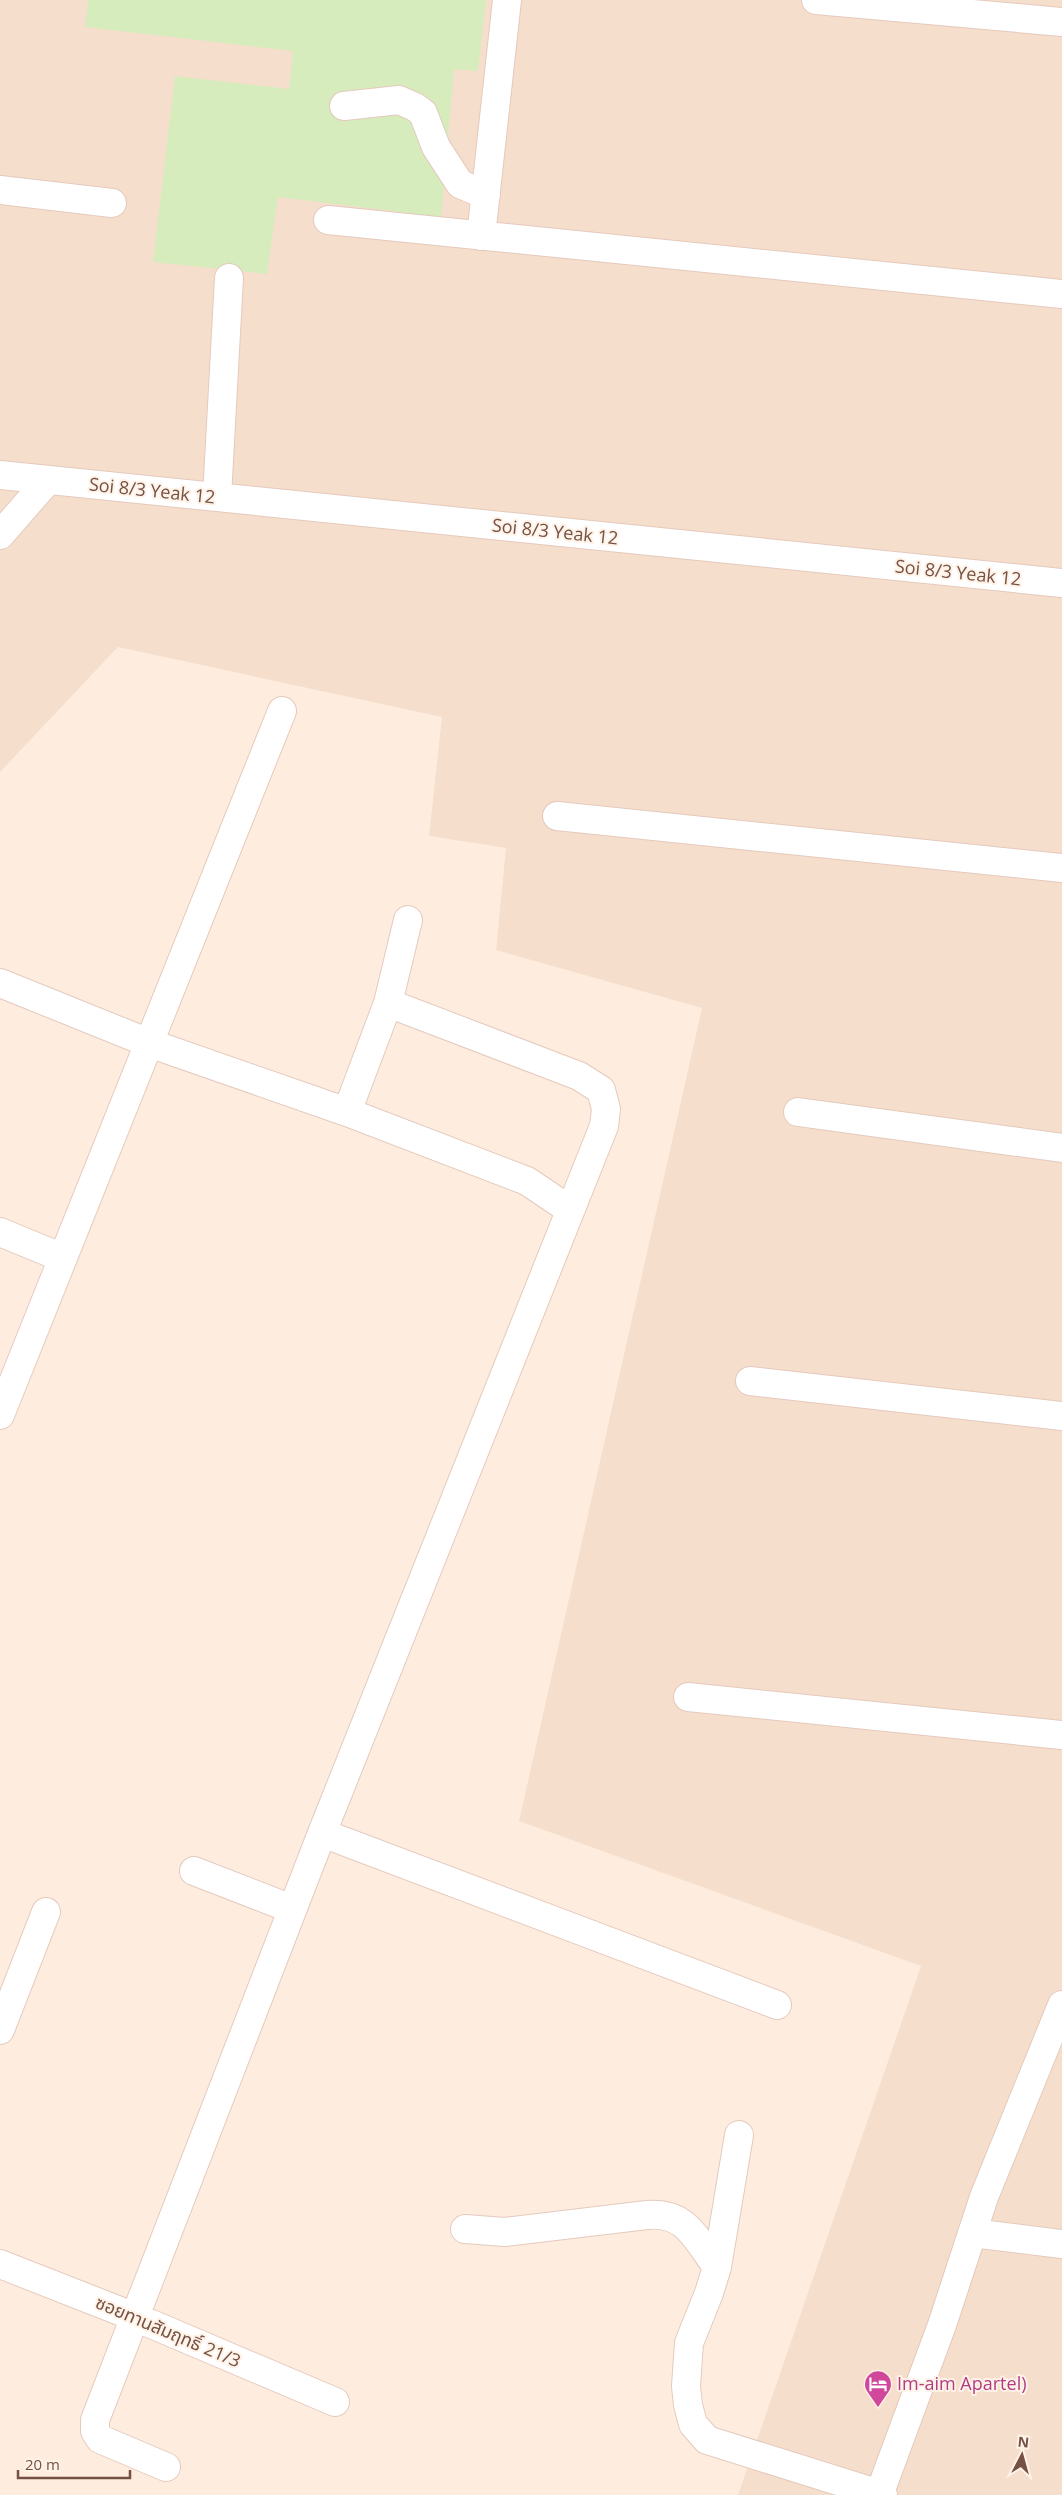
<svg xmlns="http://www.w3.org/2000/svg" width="1062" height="2495" font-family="'Open Sans','Noto Sans Thai',sans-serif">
	<rect width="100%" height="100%" fill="#feedde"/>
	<path fill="#f6decc" d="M0 0H1062V2495H738L921 1966 519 1821 702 1008 496 950 506 848 429 836 442 717 118 647 0 772Z"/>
	<path fill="#d6ecbd" d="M88 0H486L478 71 454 69 441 217 278 197 267 274 153 262 175 76 289 89 293 51 85 27Z"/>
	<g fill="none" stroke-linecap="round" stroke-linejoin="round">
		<g stroke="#e4cabd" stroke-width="30">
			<path id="minor" d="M816 0 1062 22
				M344 106 399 100 415 107 423 113 436 147 460 184 486 195
				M0 190 112 203
				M328 220 1062 294
				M481 236 507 0
				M0 475 1062 583
				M217 497 229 278
				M0 535 48 480
				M557 816 1062 868
				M0 983 149 1043 347 1112 527 1181 570 1210
				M347 1112 388 1003 408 920
				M798 1112 1062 1148
				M0 1232 63 1258
				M750 1381 1062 1416
				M0 1415 282 711
				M688 1697 1062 1735
				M322 1833 777 2005
				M194 1871 292 1909
				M0 2030 46 1912
				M739 2135 717 2267 709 2293 689 2343 686 2386 688 2405 693 2424 707 2440 883 2495
				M465 2229 505 2232 647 2215C686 2211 696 2239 717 2267
				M972 2233 1062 2244
				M0 2264 135 2317 335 2402
				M166 2467 100 2439 95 2431V2420L322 1833 604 1126 606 1109 601 1090 579 1076 388 1003
				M879 2495 942 2325 984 2197 1062 2005"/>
		</g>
		<use href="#minor" stroke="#fff" stroke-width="28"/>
	</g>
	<defs>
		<g id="hotel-pin" transform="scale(1.4375)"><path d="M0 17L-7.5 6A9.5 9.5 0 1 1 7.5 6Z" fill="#d1479c" stroke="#fff2e6"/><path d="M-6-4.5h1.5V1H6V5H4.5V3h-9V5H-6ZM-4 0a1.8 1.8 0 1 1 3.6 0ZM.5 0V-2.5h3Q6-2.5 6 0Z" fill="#fff"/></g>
	</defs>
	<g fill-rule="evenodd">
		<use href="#hotel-pin" x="878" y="2384"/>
	</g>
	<g text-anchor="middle" stroke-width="4" stroke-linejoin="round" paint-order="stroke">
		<g font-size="18" fill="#755045" stroke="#fff2e6">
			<text transform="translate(152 491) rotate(6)" y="6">Soi 8/3 Yeak 12</text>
			<text transform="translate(555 532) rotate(6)" y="6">Soi 8/3 Yeak 12</text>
			<text transform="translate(958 573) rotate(6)" y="6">Soi 8/3 Yeak 12</text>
			<text transform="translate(168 2332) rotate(23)" y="6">ซอยทานสัมฤทธิ์ 21/3</text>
		</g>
		<g font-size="18" fill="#b23c85" stroke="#fff2e6" text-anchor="start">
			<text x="897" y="2390">Im-aim Apartel)</text>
		</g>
	</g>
	<g transform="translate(1022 2455) rotate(6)" stroke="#fff2e6" stroke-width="4" paint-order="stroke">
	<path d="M0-4L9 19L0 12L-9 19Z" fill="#755045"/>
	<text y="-8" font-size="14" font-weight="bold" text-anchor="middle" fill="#755045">N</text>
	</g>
	<path d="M18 2470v8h112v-8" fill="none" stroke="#755045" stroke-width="2.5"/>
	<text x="25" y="2470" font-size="15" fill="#755045" stroke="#fff2e6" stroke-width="4" paint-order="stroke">20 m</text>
</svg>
